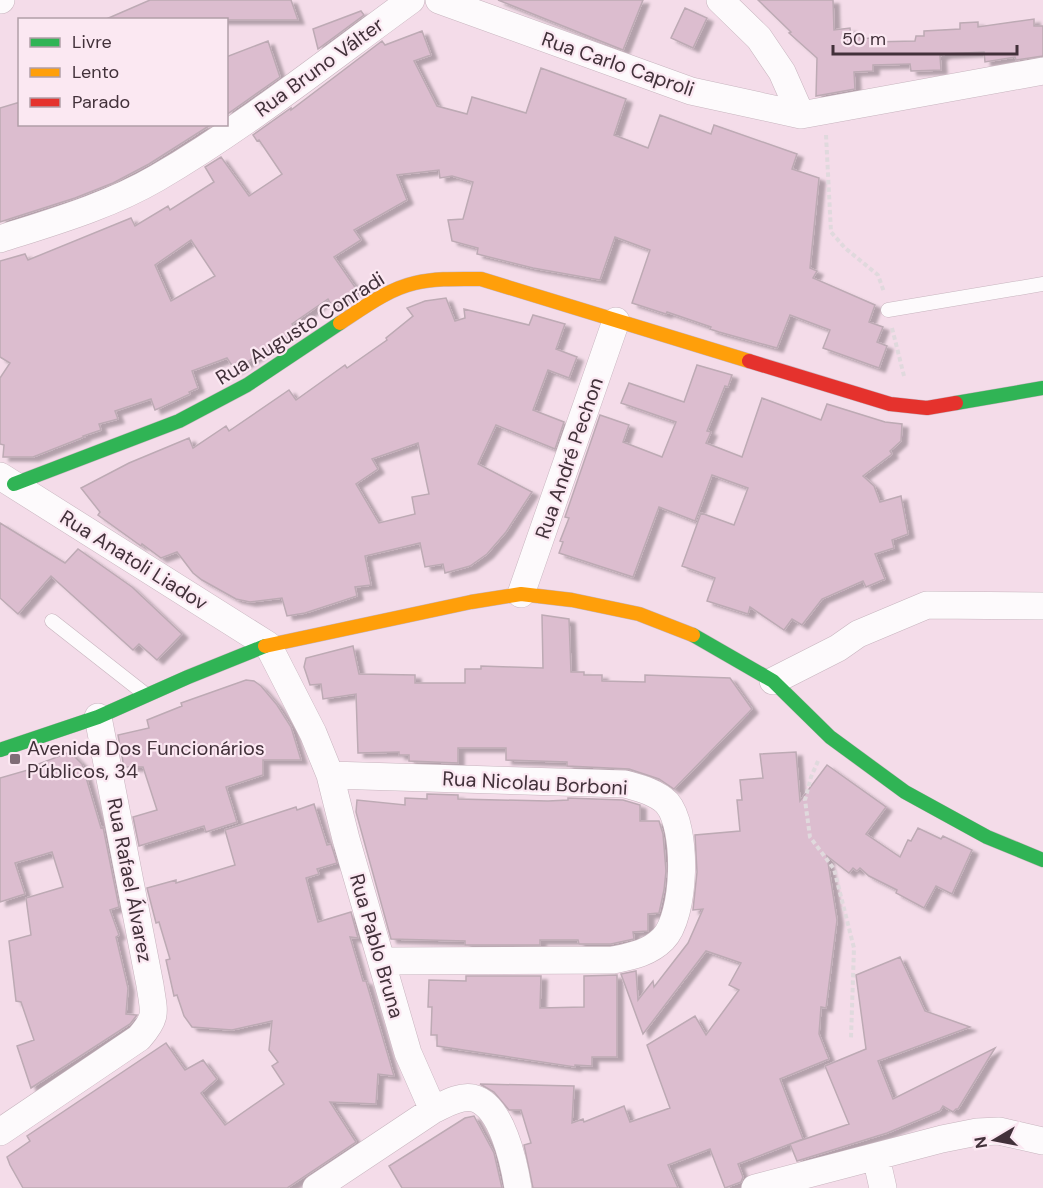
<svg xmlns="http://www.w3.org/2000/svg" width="1043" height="1188" font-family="'DM Sans',sans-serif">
	<defs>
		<filter id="shadow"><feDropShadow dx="6" dy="4" stdDeviation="1.5" flood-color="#0004"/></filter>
	</defs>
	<rect width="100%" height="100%" fill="#f4dce9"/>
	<path fill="#dcbdcf" stroke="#bdaab4" stroke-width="1.5" fill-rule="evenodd" filter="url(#shadow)" d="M150 0H291L298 20H104Z
		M498 0H643L623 50Z
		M758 0H833L834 30 850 28 851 36H860V39L871 38V42L915 41 916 36H924V31L960 29V23L978 22V27L1034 19V26H1043V56L1016 60 1015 57 985 62 984 52 945 54 940 56 941 70 911 71 910 64 873 65V71L854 72 855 89 816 96 817 58 789 33 791 32Z
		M685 8 707 18 693 48 671 38Z
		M361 11 364 15 318 49 313 29Z
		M422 31 431 55 414 61 437 106 467 114 472 97 526 113 541 68 626 99 614 135 648 148 660 115 711 134 714 125 797 154 792 169 819 178 810 268 817 271 813 278 875 305 869 322 883 327 877 342 887 346 879 368 823 348 830 330 790 315 777 348 719 332 710 329 711 327 667 312 666 314 632 303 650 250 615 237 600 280 533 268 477 254 478 248 452 241 448 220 463 219 473 182 452 176 440 178 439 170 397 175 407 200 354 230 361 240 334 257 357 290 332 306 328 299 292 324 296 330 252 359 235 370 227 358 192 371 198 388 189 392 190 394 162 407 155 410 151 399 115 411 118 419 99 424 101 430 83 436 84 437 33 457H3L4 445 0 444V378L10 363 0 357V261L25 254 28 260 131 218 135 226 168 206 170 210 214 182 205 167 221 157 249 196 282 174 259 140 257 141 253 135 291 108V110L382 41 385 45ZM191 240 215 276 171 301 155 265Z
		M268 41 280 77 226 115V57Z
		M20 102V124H212L149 164 113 183 75 198 0 222V108Z
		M446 298 455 321 465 318 464 309 529 325 533 315 565 324 556 349 577 357 569 378 548 370 533 410 564 422 555 449 496 425 478 464 532 492 506 532 487 554 470 566 445 573 443 564 425 567 420 543 365 556 371 585 355 587 357 596 305 613 287 616 282 598 250 602 236 599 202 580 193 573 177 552 161 558 142 544 141 546 98 515 100 512 81 488 129 463 189 438 193 448 226 426 229 431 289 390 296 400 345 365 347 368 387 340 386 338 413 316 407 308 425 301ZM418 443 429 494 412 497 415 514 379 523 356 484 378 469 372 459Z
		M697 365 732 375 728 387 725 386 707 431 711 432 706 443 742 457 762 398 821 420 827 404 885 422 902 424 901 441 890 451 892 454 863 476 874 486 880 502 901 496 908 534 892 540 894 548 875 554 885 579 866 587 863 581 822 599 802 625 792 619 784 630 750 607 748 614 707 601 715 578 682 566 701 513 734 525 748 488 712 475 695 521 659 507 633 577 559 553 563 542 560 541 569 518 565 517 600 415 629 425 623 442 662 457 676 422 621 403 629 383 684 402Z
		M0 523 65 563 78 549 132 587 182 634 157 660 139 644 133 650 51 576 18 614 0 598Z
		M542 615 569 619 571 672H584V675H602V681L645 682V675L730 678 752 709 674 789 659 779 629 769 567 766V762L506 760V748H458V763L409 761V755H399V752L358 753 356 694 323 699 321 684 310 685 304 667 306 658 353 646 359 674 415 675V683H465V669H481V666L543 668Z
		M246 680 254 681 261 686 277 705 291 727 301 760H263V775L226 787 237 822 206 832 204 826 139 846 133 817 157 810 143 767H124L118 735 149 728 147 720 182 706 181 703Z
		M70 752 82 764 101 828 103 827 119 907 110 910 119 935 116 937 128 988 126 1014 137 1015 130 1024 31 1088 17 1046 34 1040 21 1002 16 1001 9 941 31 935 26 898 63 887 52 852 15 863 25 894 0 902V778L28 770V768Z
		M796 752 800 801 827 765 886 807 866 834 900 857 908 840 911 841 918 828 941 839 943 836 972 850 952 894 936 886 924 908 896 893 897 890 869 876 860 868 857 871 853 868 849 873 827 856 837 920 826 1008 821 1007 819 1034 829 1059 780 1079 803 1139 738 1164 743 1177 741 1182 725 1188 710 1149 668 1165 678 1188H533L524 1145 531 1143 521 1110H509L494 1092 480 1084 574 1086 572 1123 583 1119 584 1122 624 1106 630 1122 670 1108 647 1045 695 1016 706 1035 739 990 729 985 741 963 706 951 643 1034 621 974 636 971 638 1000 653 981 654 987 688 943 703 909 693 910 697 872 695 835 740 831 737 800H742L740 780 763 778 760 754Z
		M427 794 458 795V799L548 801 568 800V798L623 800 640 805V821H659L663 834 666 871 664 890 659 913 648 914V931L633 932 634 939 611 944H579L578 940H540V945H465V941L391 939 356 812 357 800 405 805V798L427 799Z
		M314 804 327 845 331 844 337 863 317 869 319 874 306 878 318 922 351 912 358 938 350 937 363 981H366L394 1076 378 1074 376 1104 330 1102 356 1142 287 1188H23L10 1165 7 1157 30 1141 27 1136 166 1043 185 1070 203 1060 217 1079 201 1093 225 1125 284 1084 272 1066 278 1062 269 1050 272 1021 232 1030 192 1027 184 1016 177 995 174 996 166 960 170 959 159 922 156 923 147 888 176 880V883L235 865 225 830 296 807 297 810Z
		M900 957 925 1011 970 1027 878 1061 893 1099 995 1048 958 1109H956L953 1112 943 1106 940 1111 887 1133 797 1161 790 1144 849 1124 825 1066 866 1049 856 975Z
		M617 975V1057H592V1066L575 1065V1067L437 1046V1035H431L432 1007H428L429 980 466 981V976H541L540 1008 584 1007V976Z
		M474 1116 494 1153 502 1188H402L389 1166 465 1118Z"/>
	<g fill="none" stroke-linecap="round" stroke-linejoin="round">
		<g stroke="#c7b4be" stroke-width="15">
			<path id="lane" d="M888 310 1043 284
				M52 621 145 694"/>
		</g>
		<g stroke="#c7b4be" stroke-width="28">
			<path id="street" d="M0 0H1
				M439 0 691 91 801 115 1043 71
				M720 0 759 38 782 72 801 115
				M0 239C53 222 109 206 157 178 246 126 327 61 411 0
				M0 476 268 645 313 733 330 775 346 839 408 1053 433 1110
				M521 594 616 321
				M773 681 838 648 858 634 927 605 1043 606
				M330 775 625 784C639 788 656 792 667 803 688 827 686 916 663 939 649 953 632 956 613 960L382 961
				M0 1132 139 1038C158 1016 154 1013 150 985L98 717
				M876 1157 883 1188
				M316 1188 433 1110C444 1105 459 1095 473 1098 502 1105 514 1163 518 1188
				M755 1188 942 1139 977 1132 999 1131 1043 1141"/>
		</g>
		<g stroke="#c7b4be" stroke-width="15">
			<path id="fast" d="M956 403 1043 388
				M14 484 179 421 247 385 340 323
				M693 635 773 681 830 737 905 792 987 837 1043 860
				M0 750 98 717 188 677 265 646"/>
		</g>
		<g stroke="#c7b4be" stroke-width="15">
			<path id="slow" d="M340 323C363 308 388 289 415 283 437 278 459 279 481 279L749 361
				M265 646 471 602 521 594 572 600 639 614 693 635"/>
		</g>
		<g stroke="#c7b4be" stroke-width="15">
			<path id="jam" d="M749 361 890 404 927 408 956 403"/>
		</g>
		<path stroke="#e0d9dd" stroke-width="4" stroke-dasharray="4.5 3" stroke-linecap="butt" d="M826 135 831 232 845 248 878 275 884 292
			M892 328 904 376
			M818 761 811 777 805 800 810 837 834 869 854 948 851 1038"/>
		<use href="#lane" stroke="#fdfafc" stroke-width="14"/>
		<use href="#street" stroke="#fdfafc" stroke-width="27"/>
		<use href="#fast" stroke="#30b455" stroke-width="14"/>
		<use href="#slow" stroke="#ff9f0a" stroke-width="14"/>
		<use href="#jam" stroke="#e5322d" stroke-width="14"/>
	</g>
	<rect fill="#806d77" stroke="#fbe8f2" stroke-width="2" x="9" y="753" width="12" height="12" rx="3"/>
	<g text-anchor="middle" stroke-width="4.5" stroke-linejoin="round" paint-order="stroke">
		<g font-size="20" fill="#42313a" stroke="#fbe8f2">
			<text transform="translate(618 64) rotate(19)" y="7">Rua Carlo Caproli</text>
			<text transform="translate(319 67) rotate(-36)" y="7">Rua Bruno Válter</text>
			<text transform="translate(300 328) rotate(-32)" y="7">Rua Augusto Conradi</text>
			<text transform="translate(569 458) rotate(-71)" y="7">Rua André Pechon</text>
			<text transform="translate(134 560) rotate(32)" y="7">Rua Anatoli Liadov</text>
			<text transform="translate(535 783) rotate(3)" y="7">Rua Nicolau Borboni</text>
			<text transform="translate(130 880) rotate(79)" y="7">Rua Rafael Álvarez</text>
			<text transform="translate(377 946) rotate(74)" y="7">Rua Pablo Bruna</text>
		</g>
		<g font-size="20" fill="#42313a" stroke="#fbe8f2" text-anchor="start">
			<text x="27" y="755">Avenida Dos Funcionários<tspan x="27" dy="23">Públicos, 34</tspan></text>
		</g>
	</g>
	<rect x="18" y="18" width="210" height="108" fill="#fbe8f2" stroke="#b19fa8" stroke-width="1.5"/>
	<rect x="30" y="38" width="30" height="9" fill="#30b455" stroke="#b19fa8" stroke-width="1.5"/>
	<text x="72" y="48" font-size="18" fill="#42313a">Livre</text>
	<rect x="30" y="68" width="30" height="9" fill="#ff9f0a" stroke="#b19fa8" stroke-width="1.5"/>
	<text x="72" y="78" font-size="18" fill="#42313a">Lento</text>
	<rect x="30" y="98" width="30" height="9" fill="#e5322d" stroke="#b19fa8" stroke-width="1.5"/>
	<text x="72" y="108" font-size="18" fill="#42313a">Parado</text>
	<g transform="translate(995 1140) rotate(260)" stroke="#fbe8f2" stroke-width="4.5" paint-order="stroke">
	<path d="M0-4.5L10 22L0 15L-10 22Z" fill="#42313a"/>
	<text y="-9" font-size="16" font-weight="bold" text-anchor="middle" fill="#42313a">N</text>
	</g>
	<path d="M833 45v9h184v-9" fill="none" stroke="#42313a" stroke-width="3"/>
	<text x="842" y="45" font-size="18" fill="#42313a" stroke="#fbe8f2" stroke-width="4.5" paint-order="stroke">50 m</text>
</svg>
